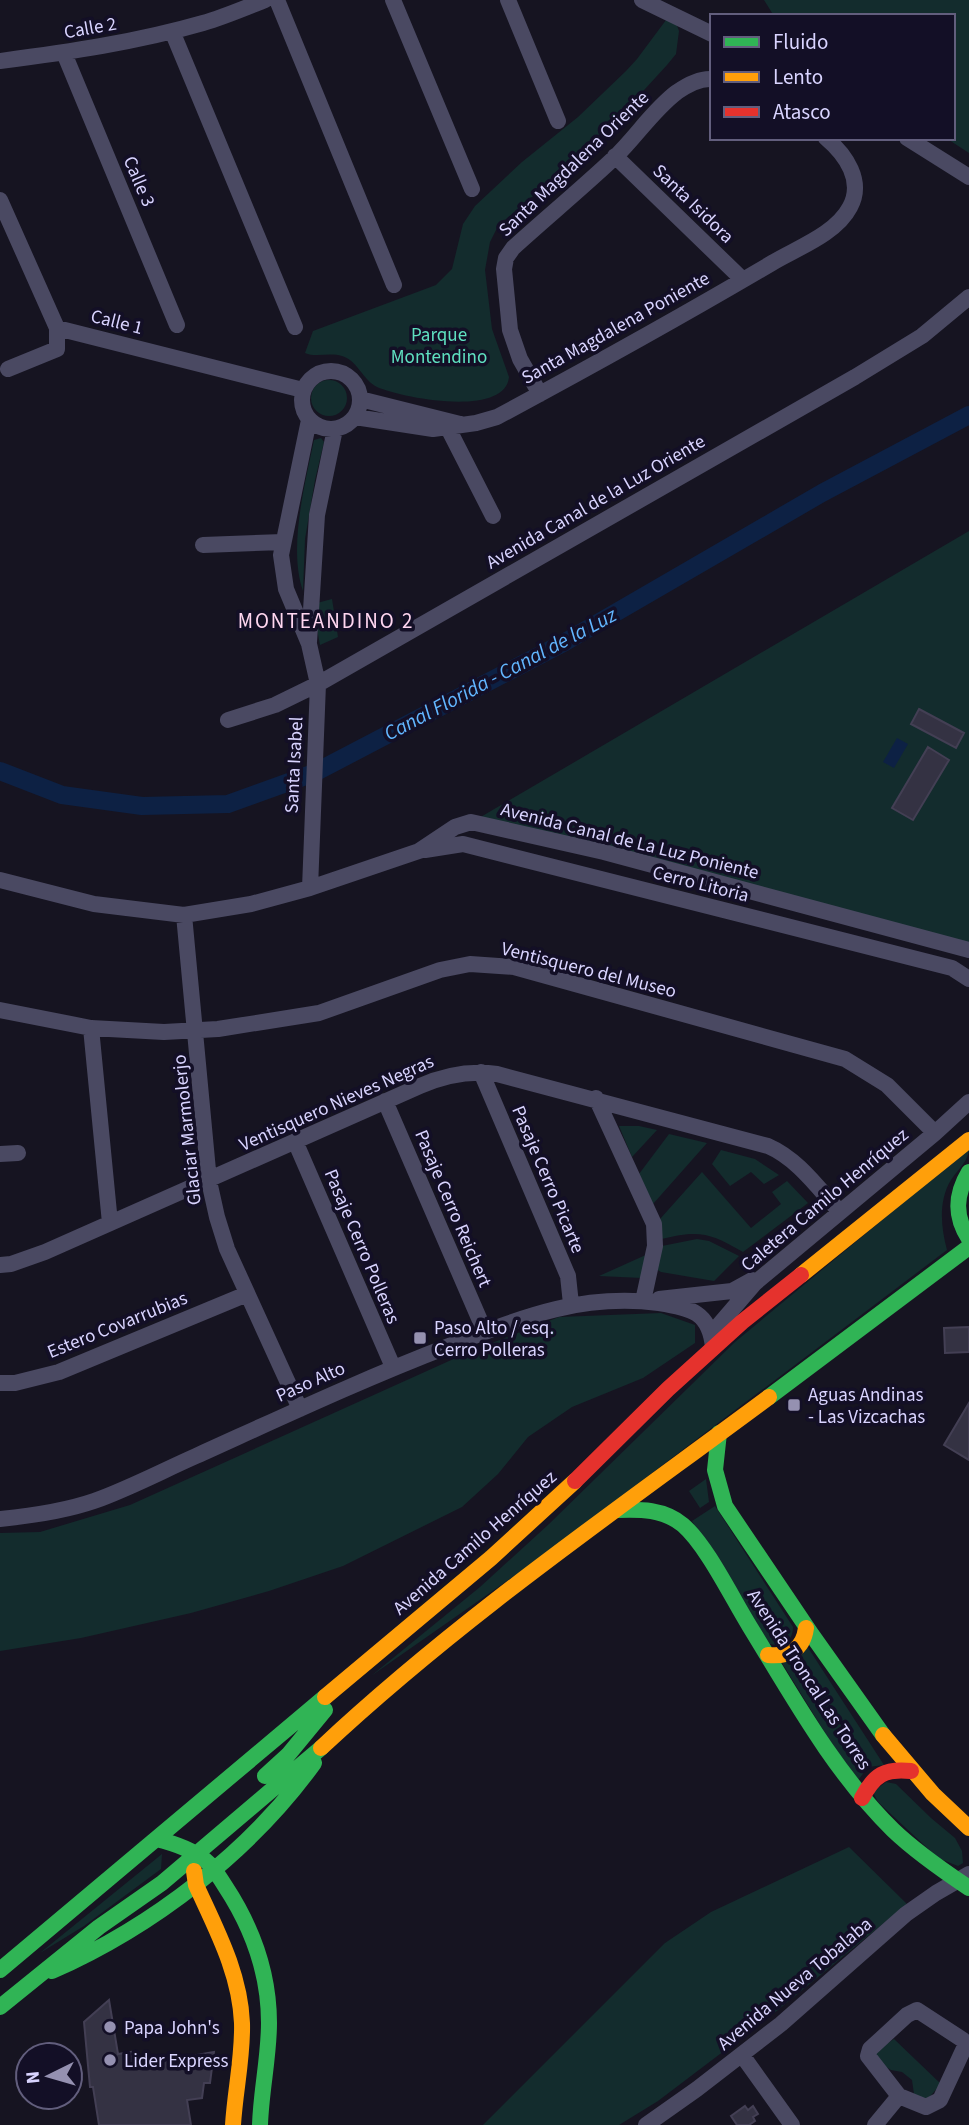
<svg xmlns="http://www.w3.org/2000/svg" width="969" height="2125" font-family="'Source Sans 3',sans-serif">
	<rect width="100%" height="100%" fill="#161421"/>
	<path fill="#132c2d" d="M764 0H969V153L946 138H953V16H774Z
		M672 12 679 31 676 54 667 65 612 125 580 156 505 220 496 230 490 242 485 270 492 329 509 377C505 418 402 398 377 387 363 380 357 360 342 356 329 352 316 358 305 353L313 331 436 285 452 269 463 224 475 206 522 162 578 117 626 71 637 59Z
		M311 398a18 18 0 1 1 36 0a18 18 0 1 1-36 0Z
		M321 438 324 442 315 480 305 539 303 591C288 548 305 484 314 440Z
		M969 531V946L479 818Z
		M332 599 338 637 320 645 316 624 317 603Z
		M619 1126H639L657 1130 632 1157Z
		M669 1134 707 1143 653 1204 639 1174Z
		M969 1148C969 1161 958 1169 951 1180 938 1201 941 1228 947 1250L537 1560 371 1676 480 1587 549 1524 735 1342Z
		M721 1150 755 1159 779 1175 764 1184 751 1172 730 1186 712 1164Z
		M702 1172 751 1228 781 1204 772 1192 787 1181 808 1203 743 1252C709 1232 699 1230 661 1239L660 1219Z
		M697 1239 709 1241 739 1256 714 1281 661 1272 656 1269 662 1246Z
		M648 1254 642 1278 599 1276Z
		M661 1313 695 1325V1343L643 1378 572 1407 528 1437 498 1474 462 1507 343 1566 269 1591 191 1613 81 1638 0 1651V1533L40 1532 130 1505 469 1352 559 1317Z
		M706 1479 709 1502 700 1508 689 1491Z
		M715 1506 793 1627C793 1643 781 1648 767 1643L692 1521Z
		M807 1646 884 1765 868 1767 856 1783 782 1663Z
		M886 1782 896 1784 931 1818 955 1838 962 1851 963 1863 958 1866 938 1858 878 1802 873 1792Z
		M849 1847 907 1904 778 2010 658 2101 619 2125H483L665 1943 711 1912Z
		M162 1854 161 1869 84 1926 40 1953Z
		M894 2039 941 2084 925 2102 914 2094 912 2080 902 2072 891 2070 868 2056Z"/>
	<path fill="#0d2144" d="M897 738 908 744 894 768 883 762Z"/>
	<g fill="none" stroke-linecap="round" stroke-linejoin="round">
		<path stroke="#0d2144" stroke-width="18" d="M0 771 62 795 142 806 228 804 314 773 565 642 822 493 969 415"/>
	</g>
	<path fill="#343243" stroke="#433f54" stroke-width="2" d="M919 709 964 733 956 748 911 724Z
		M928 747 949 760 913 820 892 808Z
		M969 1327V1352L945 1353 944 1328Z
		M969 1403V1460L944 1445Z
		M109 2000 118 2054 131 2052 133 2066 214 2052 210 2083H204L202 2098 187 2100 191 2125H99L93 2087H90L84 2022Z
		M745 2106 748 2110 753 2106 758 2114 753 2117 755 2121 749 2125H737L731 2116Z"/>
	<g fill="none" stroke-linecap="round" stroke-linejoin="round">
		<path stroke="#4a4962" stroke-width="16" d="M277 0 394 285
			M393 0 472 189
			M508 0 558 121
			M642 0 712 34
			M172 31 295 327
			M64 53 177 325
			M0 61C69 52 137 42 203 23 224 17 245 8 265 0
			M907 138 969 177
			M615 156 743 280
			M0 200 57 328 303 390
			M8 369 57 349V328
			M302 400a29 29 0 1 1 58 0a29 29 0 1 1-58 0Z
			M540 394 520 359 510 330 504 269 506 258 513 248C546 218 581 189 614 158 636 137 653 110 677 92 687 85 700 78 712 79
			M360 399 460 424
			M355 417 433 429 476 423 497 417C590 367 682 316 772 263 797 248 836 234 850 207 864 181 846 155 826 138
			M309 420 281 555 286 589 309 644 318 684 310 888
			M448 428 493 516
			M203 545 283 542
			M309 642 317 515 335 429
			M228 720 275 705 318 684 855 377 922 336 969 297
			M425 850 463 844 952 968 969 979
			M0 880 94 904 184 915 251 904 310 888 419 851 455 827 471 822 604 852 969 950
			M184 915 209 1181 217 1217 227 1249 300 1409
			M0 1010 91 1028 164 1032 218 1029 319 1013 440 970 470 964 514 967 845 1059 887 1085 935 1133
			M91 1028 110 1223
			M481 1072 568 1276 571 1304
			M596 1098 654 1224 655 1246 643 1301
			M385 1101 485 1332
			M295 1141 393 1367
			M0 1154 18 1153
			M0 1265 11 1264 45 1252 420 1086C445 1075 469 1070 497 1074L768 1146C798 1159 818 1188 840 1212
			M659 1299 732 1291 752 1280
			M712 1333 755 1283 935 1133 969 1102
			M0 1383H15L59 1372 247 1294
			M0 1519C30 1516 65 1511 94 1501 128 1489 162 1471 196 1456 280 1418 363 1379 449 1346 521 1318 580 1293 659 1303 691 1308 710 1312 713 1348
			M917 2010 963 2040 965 2046 940 2100 926 2107 899 2096 868 2056 870 2049 907 2015Z
			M742 2055 792 2125
			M646 2125 697 2089 781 2024 906 1914 936 1893 969 1874
			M875 2125 899 2096"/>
		<path stroke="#30b455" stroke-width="16" d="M969 1172C955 1195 954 1216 969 1239
			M769 1397 969 1247
			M719 1433 715 1470 725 1506 812 1635 883 1735
			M617 1510C640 1509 664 1509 683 1525 707 1546 732 1598 750 1627 793 1697 834 1772 893 1830 916 1852 942 1870 969 1888
			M265 1776 288 1755 325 1710
			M156 1839C173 1843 191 1849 205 1860 214 1867 219 1877 225 1886 252 1927 269 1973 269 2023 269 2057 261 2091 260 2125
			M0 1970 325 1697
			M52 1971C152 1927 250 1852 314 1763
			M0 2007 99 1927 162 1883 321 1748"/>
		<path stroke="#ff9f0a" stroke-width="16" d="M801 1275 969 1140
			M768 1655C789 1657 803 1650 806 1628
			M325 1697 491 1558 575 1481
			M883 1735 933 1794 969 1828
			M321 1748C460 1618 617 1510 769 1397
			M194 1871 196 1885C216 1929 240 1973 242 2023 243 2057 235 2091 233 2125"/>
		<path stroke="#e5322d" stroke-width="16" d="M575 1481 668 1389 742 1322 801 1275
			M862 1798C874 1775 885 1768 911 1771"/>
	</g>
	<g fill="#9591b1" stroke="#130f26" stroke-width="2.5">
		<rect x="413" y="1331" width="14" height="14" rx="3.5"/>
		<rect x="787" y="1398" width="14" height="14" rx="3.5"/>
		<circle cx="110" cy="2027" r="7"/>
		<circle cx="110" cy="2060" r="7"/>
	</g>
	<g text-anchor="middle" stroke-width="7" stroke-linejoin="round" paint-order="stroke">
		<g font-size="19" fill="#d9d4ff" stroke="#130f26">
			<text transform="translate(90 27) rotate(-10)" y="7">Calle 2</text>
			<text transform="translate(573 163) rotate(-44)" y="7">Santa Magdalena Oriente</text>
			<text transform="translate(140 181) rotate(67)" y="7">Calle 3</text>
			<text transform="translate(694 203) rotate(44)" y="7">Santa Isidora</text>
			<text transform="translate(117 321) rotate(14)" y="7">Calle 1</text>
			<text transform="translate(615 327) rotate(-29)" y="7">Santa Magdalena Poniente</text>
			<text transform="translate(595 501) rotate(-30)" y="7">Avenida Canal de la Luz Oriente</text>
			<text transform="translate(293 765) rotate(-87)" y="7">Santa Isabel</text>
			<text transform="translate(630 840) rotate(14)" y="7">Avenida Canal de La Luz Poniente</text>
			<text transform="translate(701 883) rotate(14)" y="7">Cerro Litoria</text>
			<text transform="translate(589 969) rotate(14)" y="7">Ventisquero del Museo</text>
			<text transform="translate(336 1102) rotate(-24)" y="7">Ventisquero Nieves Negras</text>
			<text transform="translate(186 1130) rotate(-96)" y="7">Glaciar Marmolerjo</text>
			<text transform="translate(549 1179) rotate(67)" y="7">Pasaje Cerro Picarte</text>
			<text transform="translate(824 1199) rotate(-40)" y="7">Caletera Camilo Henríquez</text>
			<text transform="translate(454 1208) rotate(67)" y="7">Pasaje Cerro Reichert</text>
			<text transform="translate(363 1246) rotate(67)" y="7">Pasaje Cerro Polleras</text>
			<text transform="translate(117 1324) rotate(-22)" y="7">Estero Covarrubias</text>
			<text transform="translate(310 1381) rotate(-24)" y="7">Paso Alto</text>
			<text transform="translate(474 1542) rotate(-41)" y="7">Avenida Camilo Henríquez</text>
			<text transform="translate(810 1679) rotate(57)" y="7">Avenida Troncal Las Torres</text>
			<text transform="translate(794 1983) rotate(-40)" y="7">Avenida Nueva Tobalaba</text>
		</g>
		<g font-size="19" fill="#5fe0c0" stroke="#130f26">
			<text x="439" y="341">Parque<tspan x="439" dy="22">Montendino</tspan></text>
		</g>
		<g font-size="19" fill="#d9d4ff" stroke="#130f26" text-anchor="start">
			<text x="434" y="1334">Paso Alto / esq.<tspan x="434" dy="22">Cerro Polleras</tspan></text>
			<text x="808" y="1401">Aguas Andinas<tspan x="808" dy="22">- Las Vizcachas</tspan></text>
			<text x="124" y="2034">Papa John's</text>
			<text x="124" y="2067">Lider Express</text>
		</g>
		<g font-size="21" letter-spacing="2" fill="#ffd6f0" stroke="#130f26">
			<text x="326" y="628">MONTEANDINO 2</text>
		</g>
		<g font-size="21" font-style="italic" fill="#62b6ff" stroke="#130f26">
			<text transform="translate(500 674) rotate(-28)" y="7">Canal Florida - Canal de la Luz</text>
		</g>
	</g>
	<rect x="710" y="14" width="245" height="126" fill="#130f26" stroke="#625e7d" stroke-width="2"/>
	<rect x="724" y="37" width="35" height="10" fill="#30b455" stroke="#625e7d" stroke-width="2"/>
	<text x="773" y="49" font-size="21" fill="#d9d4ff">Fluido</text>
	<rect x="724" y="72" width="35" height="10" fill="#ff9f0a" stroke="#625e7d" stroke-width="2"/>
	<text x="773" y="84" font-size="21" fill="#d9d4ff">Lento</text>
	<rect x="724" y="107" width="35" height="10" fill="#e5322d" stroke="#625e7d" stroke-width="2"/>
	<text x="773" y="119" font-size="21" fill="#d9d4ff">Atasco</text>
	<g transform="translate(49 2076) rotate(265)"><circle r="33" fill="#130f26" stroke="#625e7d" stroke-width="2"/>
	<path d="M0-5L12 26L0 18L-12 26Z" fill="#9591b1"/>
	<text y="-10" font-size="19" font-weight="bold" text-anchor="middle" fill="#d9d4ff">N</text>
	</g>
</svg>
